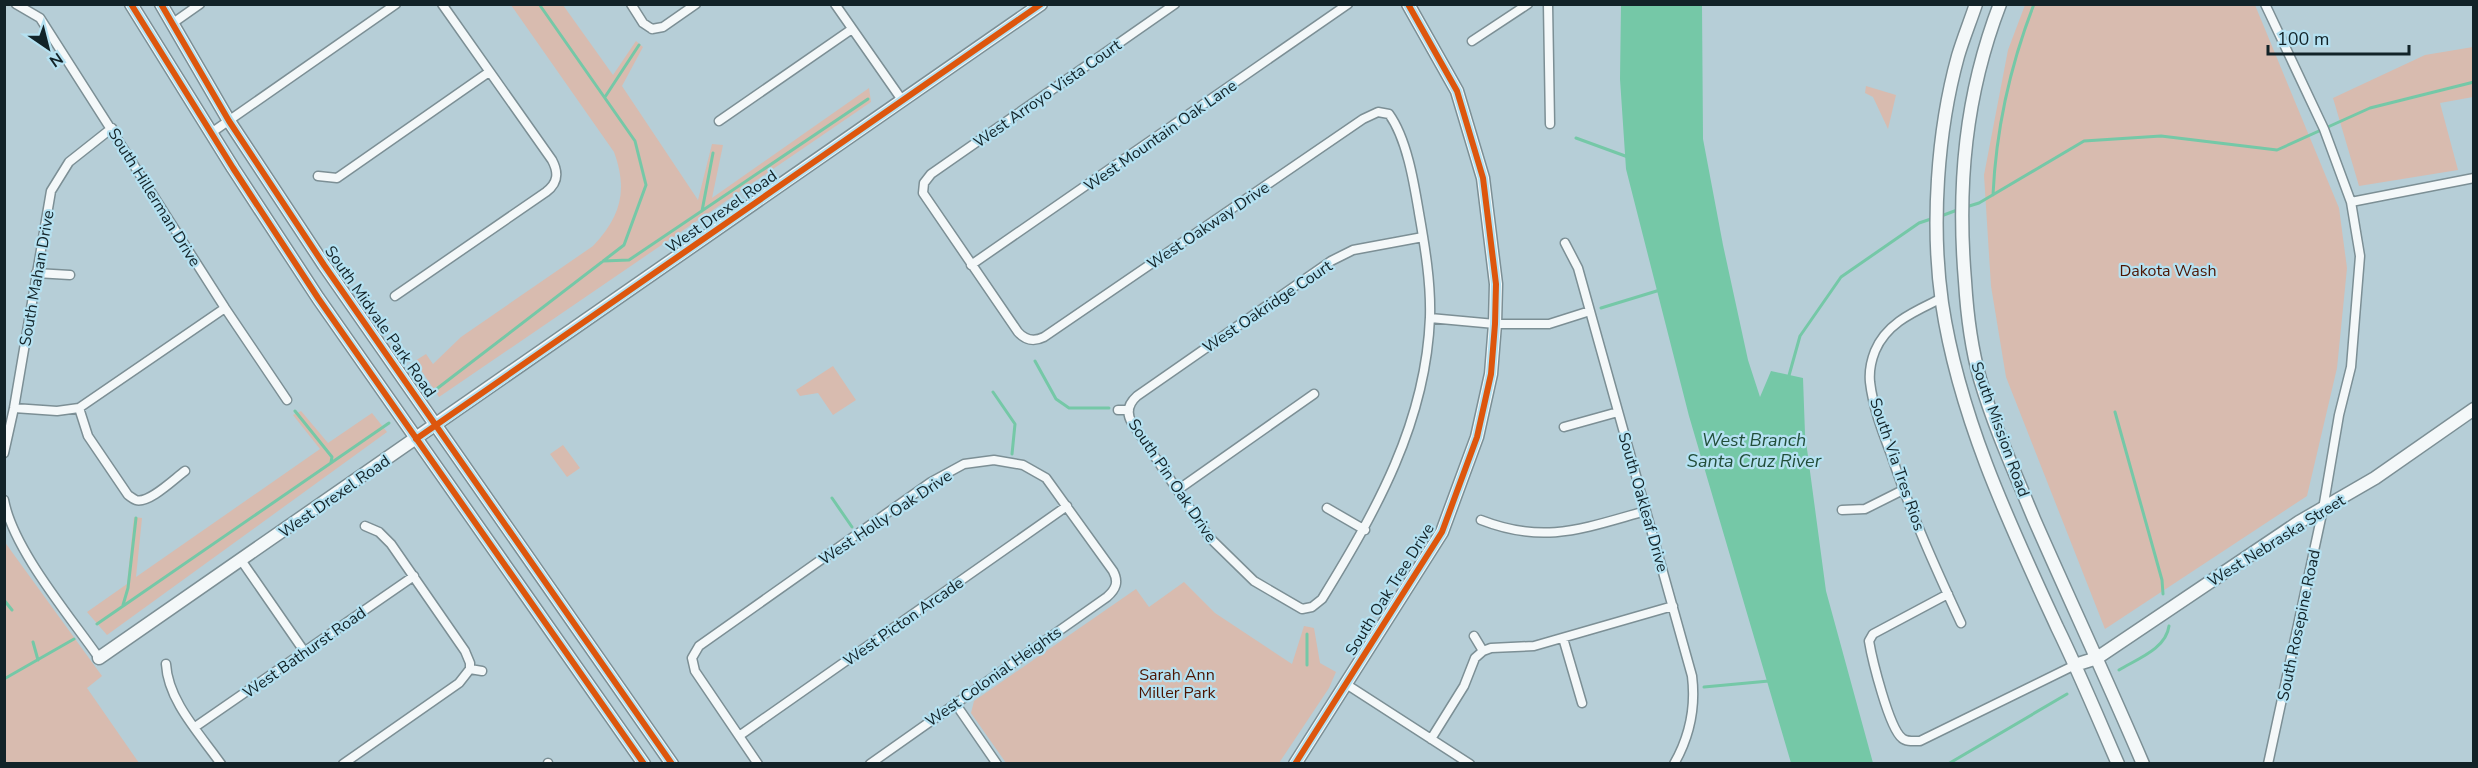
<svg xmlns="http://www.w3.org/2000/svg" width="2478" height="768" font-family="'Nunito Sans',sans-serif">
	<rect width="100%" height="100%" fill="#b6ced7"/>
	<path fill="#d8bbaf" d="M511 5H563L613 75 636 41 643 47 622 86 698 200 712 144 723 145 712 198 869 88 871 102 439 397 415 361 426 354 433 364 461 337 593 246C621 217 628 190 614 152Z
		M2025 5H2255L2339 208 2347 268 2337 368 2307 496 2105 629 2006 377 1991 286 1984 175 2008 50Z
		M2473 47V97L2440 103 2458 170 2359 186 2333 98 2425 55Z
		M1866 86 1896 95 1888 129 1873 97 1865 93Z
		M833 366 856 400 833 415 818 393 800 396 796 390Z
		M301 411 328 443 372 413 387 432 107 635 87 612 127 584 134 517 142 518 136 577 320 449 293 415Z
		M563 445 580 468 567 477 550 454Z
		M4 541 102 676 87 688 139 763H5Z
		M1184 582 1215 613 1292 664 1304 626 1314 628 1320 663 1336 672 1329 688 1279 763H1006L971 713 974 701 1136 589 1149 607Z"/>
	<path fill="#75c8a7" d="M1621 5H1702L1703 139 1723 245 1748 360 1760 397 1771 371 1803 378 1805 434 1826 591 1873 763H1791L1689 416 1626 169 1620 79Z"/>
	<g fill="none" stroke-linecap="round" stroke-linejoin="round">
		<path stroke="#75c8a7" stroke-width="3" d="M605 97 639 45
			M1576 138 1628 157
			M1993 195C1996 129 2010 66 2034 4
			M1966 207 1979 203 2084 141 2161 136 2277 150 2370 108 2474 82
			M702 211 713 153
			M1941 216 1960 209
			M603 261 629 260 868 99
			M1601 308 1660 290
			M1035 361 1056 399 1069 408H1109
			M1788 379 1800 336 1841 277 1919 223 1934 218
			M993 392 1015 424 1012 454
			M430 394 624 245 646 185 635 141 539 4
			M295 411 332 457 331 462
			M2115 412 2162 580 2163 594
			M832 498 852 527
			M4 600 12 610
			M123 605 128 588 136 518
			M97 624 389 423
			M1307 634V665
			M33 642 38 660
			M2119 670C2137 659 2166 649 2169 626
			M4 679 74 639
			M1704 687 1769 681
			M1948 764 2067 694"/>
		<g stroke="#7c8f95" stroke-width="11">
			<path id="street" d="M16 4 40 18 225 308 287 400
				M631 4 643 23 652 29
				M835 4 902 100
				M1175 4 931 174 924 183 923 193 1018 332C1025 340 1034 342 1044 337L1363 119 1378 112 1389 114C1407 139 1414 183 1419 213 1425 247 1431 283 1430 317 1426 423 1376 511 1322 599L1312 607 1302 609 1254 581 1210 538 1132 423C1126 413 1128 404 1137 396L1331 261 1353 250 1423 237
				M1548 4 1550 124
				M2265 4 2324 129 2351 202 2360 256 2351 367 2339 415 2323 509 2268 764
				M173 23 200 4
				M652 29 663 27 696 4
				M1472 41 1528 4
				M719 121 852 29
				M211 133 396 4
				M318 176 337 178 489 72
				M2351 202 2474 178
				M1565 243 1578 268 1692 676C1696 708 1690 736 1674 764
				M971 265 1348 4
				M36 273 70 275
				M395 296 546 192C558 183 559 173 552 160L442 4
				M1942 298C1916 311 1887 322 1875 351 1871 361 1869 371 1870 382 1873 408 1883 433 1892 457 1911 514 1936 569 1961 623
				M1430 318 1495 324H1549L1590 311
				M14 408 57 411 79 408 225 308
				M79 408 88 436 128 495C131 497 133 499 136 500 149 504 175 478 185 471
				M1118 410H1129
				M1564 427 1618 412
				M4 453 14 408 51 191 69 162 112 128
				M1179 489 1314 394
				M4 500C13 549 69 615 99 658
				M1327 508 1365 530
				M1842 510 1865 509 1903 490
				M1481 520C1545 545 1584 528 1646 511
				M365 526 379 532 391 544 465 651 470 663V669
				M241 560 304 651
				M1948 594 1873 634 1869 641C1872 659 1889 728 1902 738 1906 742 1914 741 1920 741L2075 665
				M1474 636 1483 651
				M1563 638 1582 703
				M166 664C168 701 200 734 221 764
				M470 669 482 671
				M1346 684 1470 764
				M955 703 997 764
				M195 727 414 576
				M739 736 1067 506
				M1431 739 1464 686 1475 658 1483 651 1491 648 1534 646 1673 606
				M343 764 459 683 470 669
				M548 764V763
				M758 764 695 671 692 658 699 646 931 482 964 464 994 460 1023 465 1046 478 1113 571C1119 582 1116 589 1107 597L870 764"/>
		</g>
		<g stroke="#7c8f95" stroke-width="15">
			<path id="secondary" d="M131 4 233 168 318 298 644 764
				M161 4 229 121 324 265 672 764
				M1976 4C1970 22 1963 39 1958 56 1937 132 1931 226 1942 303 1959 417 2009 523 2057 627 2079 672 2098 718 2118 764
				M2000 4C1965 95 1957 186 1965 281 1967 314 1971 347 1980 379 1994 427 2015 473 2034 519 2070 601 2108 682 2143 764
				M99 658 1041 4
				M2075 665 2097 658 2299 522 2375 478 2474 409
				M1295 764 1442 532 1477 437 1491 374 1495 324 1496 284 1483 178 1457 91 1408 4"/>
		</g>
		<use href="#street" stroke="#f4f8f9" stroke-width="8"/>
		<use href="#secondary" stroke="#f4f8f9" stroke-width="12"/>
		<g stroke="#b5e1f1" stroke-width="10">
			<path id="cycleway" d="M131 4 233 168 318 298 644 764
				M161 4 229 121 324 265 672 764
				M416 439 1041 4
				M1295 764 1442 532 1477 437 1491 374 1495 324 1496 284 1483 178 1457 91 1408 4"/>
		</g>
		<use href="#cycleway" stroke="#dd560d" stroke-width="6"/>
	</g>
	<g text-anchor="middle" stroke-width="4.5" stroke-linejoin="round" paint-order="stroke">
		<g font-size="16" fill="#122328" stroke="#b5e1f1">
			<text transform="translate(1047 93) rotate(-35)" y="6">West Arroyo Vista Court</text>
			<text transform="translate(1160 135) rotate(-35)" y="6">West Mountain Oak Lane</text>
			<text transform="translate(155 197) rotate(58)" y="6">South Hillerman Drive</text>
			<text transform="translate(721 211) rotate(-35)" y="6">West Drexel Road</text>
			<text transform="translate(1208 225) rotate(-34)" y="6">West Oakway Drive</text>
			<text transform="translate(36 278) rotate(-80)" y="6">South Mahan Drive</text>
			<text transform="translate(1267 306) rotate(-34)" y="6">West Oakridge Court</text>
			<text transform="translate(381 321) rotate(55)" y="6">South Midvale Park Road</text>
			<text transform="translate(2001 429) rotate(70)" y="6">South Mission Road</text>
			<text transform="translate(1898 464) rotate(71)" y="6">South Via Tres Rios</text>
			<text transform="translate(1173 480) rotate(56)" y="6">South Pin Oak Drive</text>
			<text transform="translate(334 496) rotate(-35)" y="6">West Drexel Road</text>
			<text transform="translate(1644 502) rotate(74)" y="6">South Oakleaf Drive</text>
			<text transform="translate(885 517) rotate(-34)" y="6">West Holly Oak Drive</text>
			<text transform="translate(2276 540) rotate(-32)" y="6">West Nebraska Street</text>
			<text transform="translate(1389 589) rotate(-58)" y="6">South Oak Tree Drive</text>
			<text transform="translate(903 621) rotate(-35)" y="6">West Picton Arcade</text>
			<text transform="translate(2298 625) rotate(-78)" y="6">South Rosepine Road</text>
			<text transform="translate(304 652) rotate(-35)" y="6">West Bathurst Road</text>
			<text transform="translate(993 676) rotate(-35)" y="6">West Colonial Heights</text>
		</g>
		<g font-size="16" fill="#4d1400" stroke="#b5e1f1">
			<text x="2168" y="276">Dakota Wash</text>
			<text x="1177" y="680">Sarah Ann<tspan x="1177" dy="18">Miller Park</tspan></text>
		</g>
		<g font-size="18" font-style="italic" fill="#224e3a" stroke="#b5e1f1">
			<text x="1754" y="446">West Branch<tspan x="1754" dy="21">Santa Cruz River</tspan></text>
		</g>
	</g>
	<rect width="2478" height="768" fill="none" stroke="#122328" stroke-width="12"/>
	<g transform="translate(48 48) rotate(145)" stroke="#b5e1f1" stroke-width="4.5" paint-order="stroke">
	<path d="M0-4.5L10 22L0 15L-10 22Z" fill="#122328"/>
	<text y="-9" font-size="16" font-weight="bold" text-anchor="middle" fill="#122328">N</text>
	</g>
	<path d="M2268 45v9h141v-9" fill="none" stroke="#122328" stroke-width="3"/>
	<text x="2277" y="45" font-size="18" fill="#122328" stroke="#b5e1f1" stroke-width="4.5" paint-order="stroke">100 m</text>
</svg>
